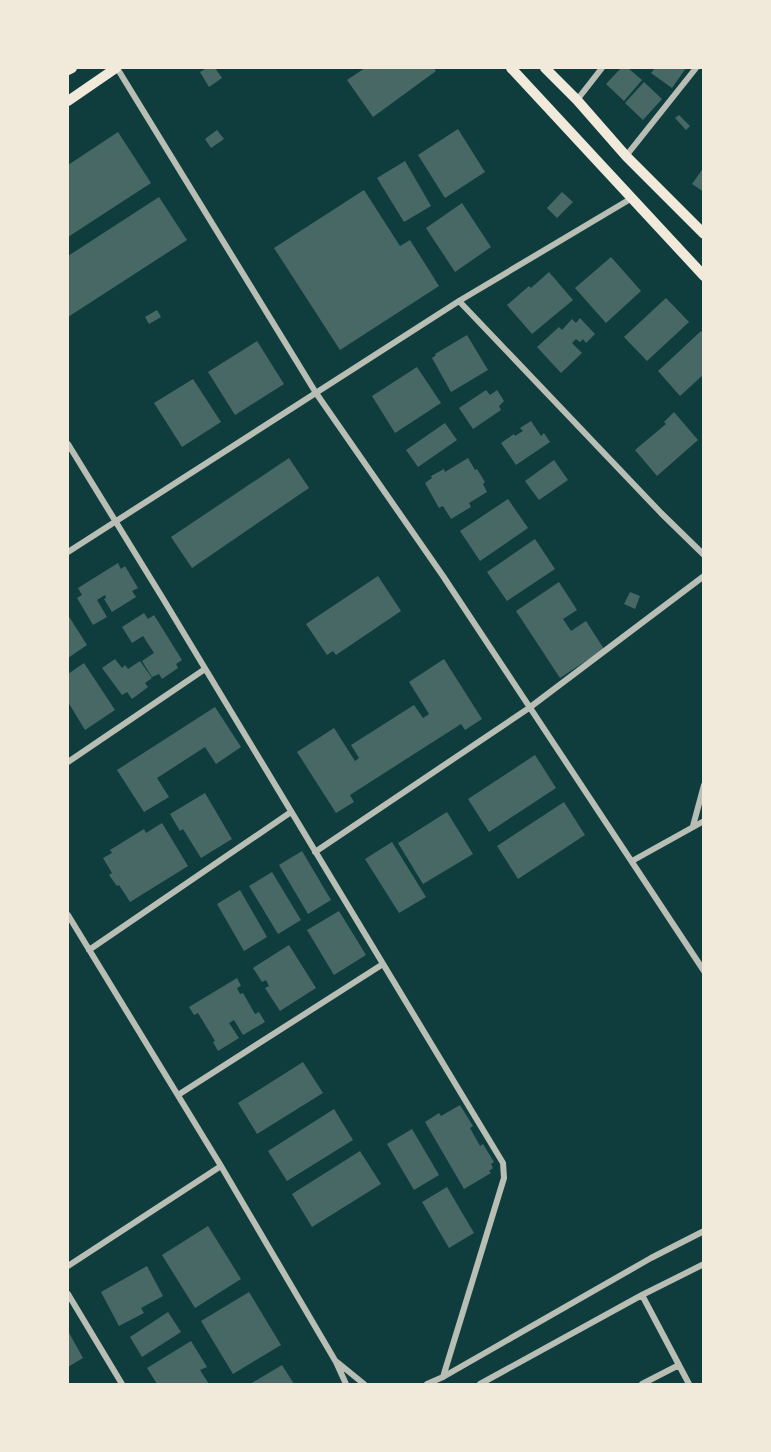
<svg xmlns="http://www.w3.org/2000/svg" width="771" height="1452" font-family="Raleway,sans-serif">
	<rect width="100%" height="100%" fill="#0f3d3e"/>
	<path fill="#486865" d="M207 68H215L222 78 209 87 200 72Z
		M365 68H434L436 71 373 117 347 80Z
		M621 68H628L642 80 624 101 606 84Z
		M655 68H686L672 88 651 73Z
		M644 82 662 99 643 120 625 103Z
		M679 115 690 126 686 130 675 118Z
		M458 129 485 172 445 198 418 155Z
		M217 130 224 139 211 148 205 139Z
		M118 132 151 183 68 237V165Z
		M405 161 431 206 404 222 377 178Z
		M704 167V192L692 184Z
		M364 190 400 246 410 240 439 286 340 350 274 248Z
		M562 192 573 202 557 218 547 208Z
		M159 197 187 240 68 317V256Z
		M462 203 491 247 455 272 426 228Z
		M611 257 641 291 606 323 575 288Z
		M549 272 573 300 532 334 507 305 529 286 531 288Z
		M666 298 689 322 647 361 624 337Z
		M157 310 161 317 149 324 145 317Z
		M580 318 595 334 586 343 583 339 580 342 576 339 572 343 582 353 561 373 537 347 559 327 562 330 572 319 576 323Z
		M701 331 704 335V374L680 396 658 371Z
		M467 335 488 370 451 392 432 358 436 355 435 354Z
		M257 341 284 384 235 415 208 372Z
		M417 367 441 403 395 433 372 396Z
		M193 379 221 422 182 447 154 403Z
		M486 390 490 395 497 390 504 401 499 406 501 410 473 429 459 408Z
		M674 412 698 440 657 476 635 450 666 424 664 422Z
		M531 421 541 436 544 433 550 442 516 465 501 443 514 434 515 436 523 431 520 428Z
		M445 423 457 440 418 467 406 450Z
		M289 458 309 488 192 568 171 537Z
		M468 458 475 470 477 469 485 482 483 484 487 492 469 503 471 507 451 519 443 506 439 508 425 483 432 478 431 476 444 469 445 472Z
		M554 460 568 480 539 500 525 481Z
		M508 499 528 528 480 561 460 531Z
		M535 539 555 569 507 601 487 572Z
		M118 563 121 569 125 566 138 588 132 591 136 597 112 612 104 599 106 598 105 595 97 600 107 617 93 625 77 598 82 595 78 588Z
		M378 576 401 611 336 655 333 651 327 655 306 624Z
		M559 582 577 610 563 619 571 631 586 621 604 649 560 678 516 611Z
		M630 592 640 596 635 609 624 604Z
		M144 613 148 619 154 615 182 660 176 664 178 668 162 679 159 674 152 677 142 661 154 653 143 636 132 643 122 627Z
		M68 615 87 645 68 658Z
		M115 659 122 668 125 665 128 669 140 661 152 678 145 683 148 687 132 699 127 692 122 695 102 668Z
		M444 659 482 719 465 730 461 724 350 795 354 802 336 813 297 752 334 728 355 761 359 758 351 745 414 705 423 718 429 714 409 682Z
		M84 663 115 710 85 730 68 702V674Z
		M215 707 241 747 216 764 205 747 157 778 169 797 144 812 117 770Z
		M535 755 556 788 489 832 468 799Z
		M205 793 232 839 201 858 183 829 180 831 170 814Z
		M564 802 585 835 518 879 497 846Z
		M447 812 473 854 423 884 398 843Z
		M162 823 188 866 130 902 119 885 117 886 109 875 112 873 103 858 112 853 110 850 144 829 146 833Z
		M392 842 426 897 399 913 365 859Z
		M302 851 331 900 308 914 279 865Z
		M272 872 301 920 278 934 249 886Z
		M240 890 267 937 244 951 217 904Z
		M339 911 366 955 334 975 307 930Z
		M289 945 316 988 280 1011 265 988 269 986 266 980 262 982 253 968Z
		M237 978 241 986 237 988 240 994 243 993 255 1014 259 1012 265 1022 243 1035 234 1020 229 1023 239 1038 218 1051 213 1042 215 1041 198 1013 194 1015 189 1007Z
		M303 1062 323 1093 257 1134 238 1103Z
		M460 1105 473 1126 470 1128 480 1146 483 1144 494 1162 491 1164 493 1168 489 1171 491 1173 464 1189 425 1122 439 1113 441 1116Z
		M334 1109 353 1140 287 1181 268 1151Z
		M412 1129 439 1175 414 1190 387 1144Z
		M360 1151 381 1184 312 1227 292 1194Z
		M447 1187 474 1233 449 1248 422 1202Z
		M208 1226 241 1279 195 1308 162 1255Z
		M147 1266 163 1296 141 1308 144 1313 119 1326 101 1292Z
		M249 1292 281 1345 233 1374 201 1321Z
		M168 1312 181 1332 142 1357 130 1337Z
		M68 1331 83 1358 68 1367Z
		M191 1341 207 1367 200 1370 209 1384H157L147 1368Z
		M282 1365 294 1384H250Z"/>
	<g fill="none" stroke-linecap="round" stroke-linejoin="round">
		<path stroke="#b8beb3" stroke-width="6" d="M117 68 316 393 443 576 704 971
			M577 100 602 68
			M626 156 696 68
			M459 301 661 513 704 555
			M68 444 162 597 503 1163 504 1178 443 1377
			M68 552 459 301 632 198
			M68 762 205 669
			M693 826 704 785
			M315 852 529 708 704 576
			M632 861 704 821
			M68 915 221 1166 336 1362 346 1384
			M89 950 291 812
			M178 1095 383 964
			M68 1266 221 1166
			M68 1294 122 1384
			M642 1295 689 1384
			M337 1362 364 1384
			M427 1384 443 1377 651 1258 704 1231
			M480 1384 642 1295 704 1264
			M642 1384 679 1365"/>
		<path stroke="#f1e9da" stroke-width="10" d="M511 68 704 276
			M545 68 577 100 626 156 704 234
			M68 70 72 68
			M68 101 116 68"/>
	</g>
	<rect width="771" height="1452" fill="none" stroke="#f1e9da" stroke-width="138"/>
</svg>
